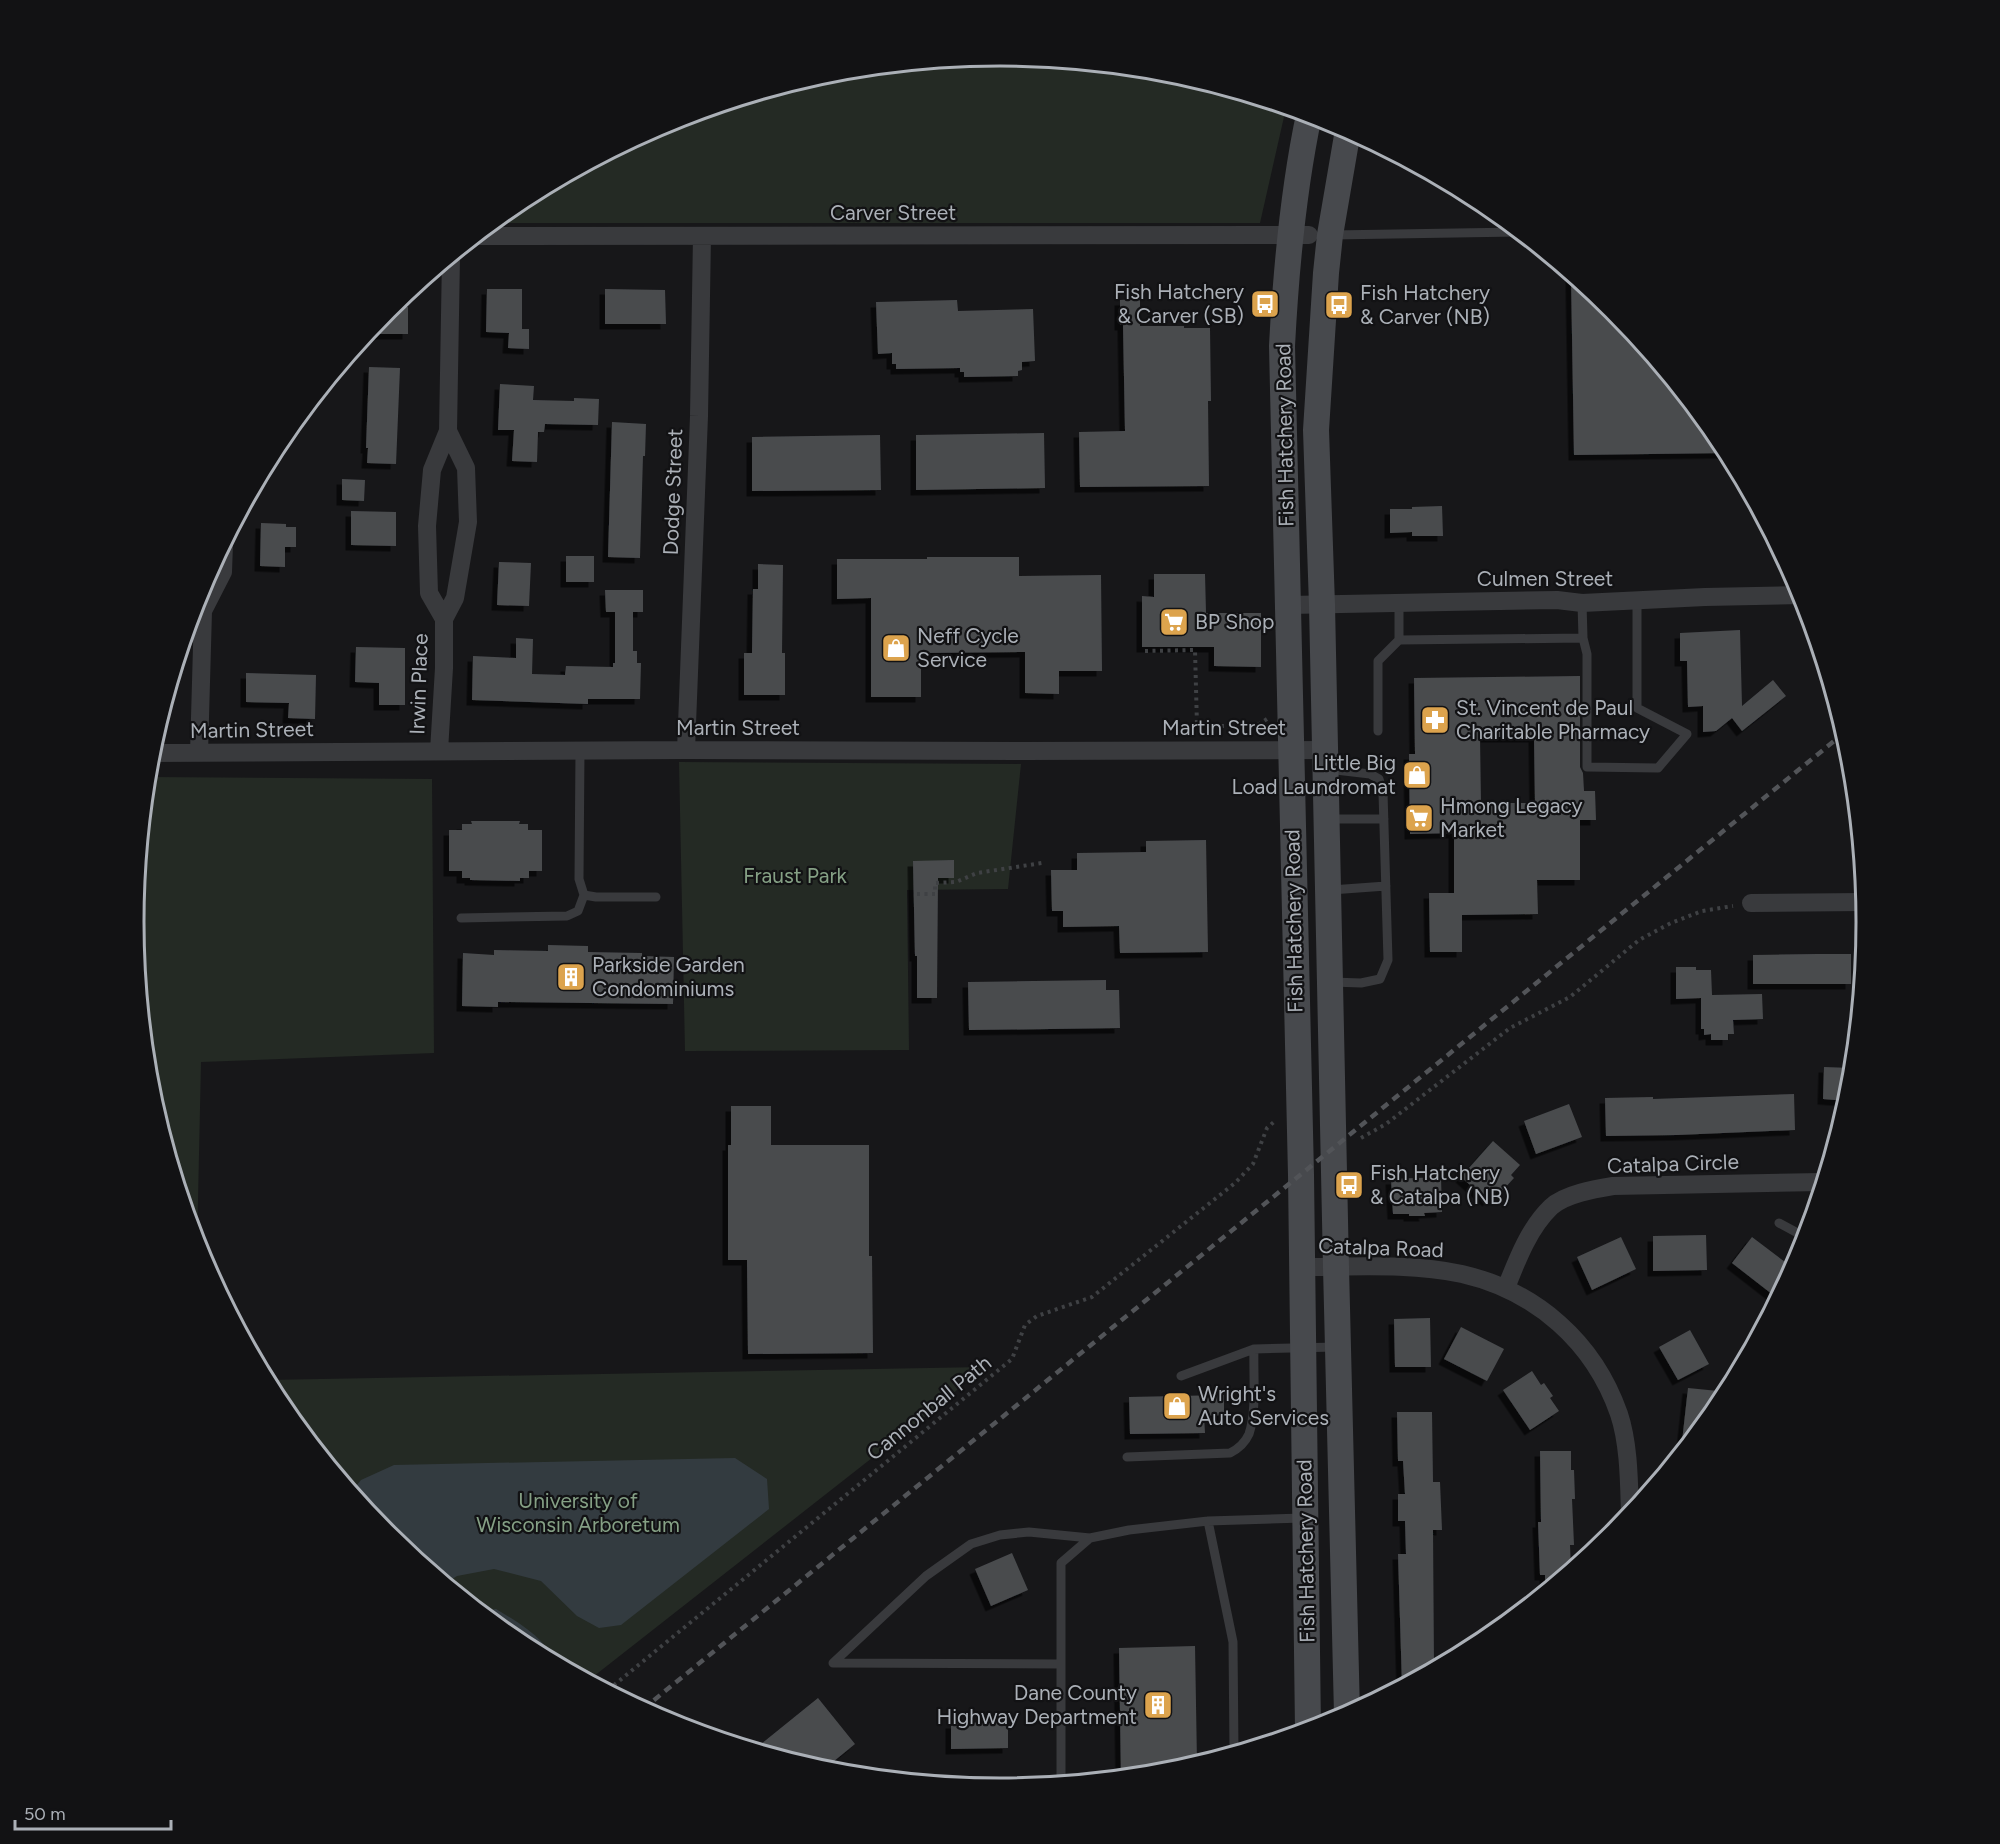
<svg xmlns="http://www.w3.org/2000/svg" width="2000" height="1844" font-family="Figtree,sans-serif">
	<defs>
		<filter id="shadow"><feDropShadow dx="-5.5" dy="5.5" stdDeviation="0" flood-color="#0009"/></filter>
	</defs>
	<rect width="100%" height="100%" fill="#171719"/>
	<path fill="#242a24" d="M1000 56 1169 72 1286 108 1260 223H493L519 201 669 121 831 72Z
		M679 762 1021 764 1008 889 907 890 909 1050 685 1051Z
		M148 777 432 779 434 1053 201 1062 197 1247 150 1091 134 922Z
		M984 1367 937 1407 589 1680 518 1642 387 1534 279 1403 267 1380Z"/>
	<path fill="#333b40" d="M735 1458 767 1479 769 1509 621 1625 599 1628 577 1616 541 1581 494 1569 457 1576 446 1583 387 1534 352 1491 361 1480 394 1465Z
		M496 1609C514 1620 547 1638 552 1660L518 1642 481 1612Z"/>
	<path fill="#494b4e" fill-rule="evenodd" filter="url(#shadow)" d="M1571 275 1613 310 1721 441 1727 453 1574 455Z
		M487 289H522V329H529V349L508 348 509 333 486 332Z
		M605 289 665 290 666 324H605Z
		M1140 299V326H1184V328H1210L1211 401H1208L1209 486 1080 487 1079 432 1125 431 1123 325H1120V300Z
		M957 300 958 311 1033 309 1035 361 1022 362V370L1018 371V376L964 377V372H960V368L896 369V364H892V353L878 354 876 302Z
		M408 307V334H367L389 308Z
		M369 367 400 368 396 464 367 463 368 448H366Z
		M500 384 534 386 533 400 574 401V398L599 399 598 425 545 424 544 432H538L537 462 512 461 514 430H498Z
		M612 422 646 424 645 456H643L640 558 608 557Z
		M1044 433 1045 488 916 490V435Z
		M880 435 881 490 752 491V437Z
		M342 479 365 480 364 501 342 500Z
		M1442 506 1443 536H1412V532L1390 533V509H1412V507Z
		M351 511 396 512V546L351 545Z
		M261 523 286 524V527H296V547H285V567L260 566Z
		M566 556H594V582H566Z
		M927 557H1019V576L1101 575 1102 671H1059V694L1025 693V652L921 653V697H871V598L837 599V559H927Z
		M499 562 531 563 529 606 497 605Z
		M758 564 783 565 782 653H785V695H744V653H752L753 589H758Z
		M1154 574H1205L1206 613H1261V667L1214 666V647H1142V596L1154 597Z
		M605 590H643V612H633V651H637V663H641L640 699H588V704L472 700 473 656 516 658V638L533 639 532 674 565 675 566 666 613 667V663H615V612H606Z
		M1740 630 1742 706 1773 680 1786 696 1742 731 1732 718 1716 731 1703 732V706L1688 707 1687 661H1680V633Z
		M356 647 405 648V705H379V683L355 682Z
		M246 673 316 675 315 719 288 718 289 703 246 702Z
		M1580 676V767L1583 773 1584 791H1595L1596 820H1580V880H1537L1538 914 1462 915V952H1430L1429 893H1454V833L1410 834 1409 754H1415L1414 678ZM1480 737H1534L1535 803H1481Z
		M471 821H520L519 824H528V830H542V871H529V878H520V881L470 880V878H462V871H449V830H462V824H472Z
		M1206 840 1208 952 1120 953 1119 926 1063 927V911H1052L1051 870H1077V853L1146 852V841Z
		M954 860V878H938L937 998H917V956H915L913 861Z
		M548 945 588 946V952L642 953V956L674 957 673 1004 498 1002V1007L462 1006 463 953 494 955V950L548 951Z
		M1818 954H1851V984H1753V955Z
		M1676 967H1696V970H1711L1712 995 1762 994 1763 1019 1733 1020 1734 1034H1728V1040H1711V1034L1704 1035V1029H1701V998L1676 999Z
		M1106 980V990H1119L1120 1028 969 1030 968 982Z
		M1824 1067 1852 1068 1847 1101 1823 1099Z
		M1794 1094 1795 1130 1677 1135 1606 1136 1605 1098 1653 1097V1099Z
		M1569 1104 1582 1137 1536 1154 1524 1121Z
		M731 1106H771V1145H869V1256H872L873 1353 748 1354 747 1260H728V1145H731Z
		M1493 1141 1520 1165 1511 1175 1514 1178 1502 1191 1499 1189 1488 1201 1461 1177Z
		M1441 1177 1442 1212 1424 1213 1425 1216H1409V1214H1393L1391 1179Z
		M1706 1235 1707 1270 1653 1271V1236Z
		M1621 1237 1636 1269 1592 1290 1577 1257Z
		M1752 1237 1793 1268 1777 1298 1732 1263Z
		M1430 1318 1431 1367H1395L1394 1319Z
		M1461 1327 1504 1349 1487 1381 1444 1359Z
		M1690 1330 1709 1364 1678 1380 1659 1347Z
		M1532 1371 1541 1385 1544 1383 1553 1396 1550 1398 1559 1411 1530 1430 1503 1390Z
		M1688 1388 1718 1391 1716 1409 1681 1451Z
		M1224 1395V1415L1204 1416 1205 1433 1130 1434 1129 1397Z
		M1397 1412H1432L1433 1482H1440L1442 1530H1433L1434 1668 1402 1685 1398 1554H1406L1405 1521H1398V1494H1405L1403 1461H1398Z
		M1540 1451H1571V1470H1574L1575 1499H1572L1574 1545H1570L1571 1569 1545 1590V1575H1540L1538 1522H1541Z
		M1012 1553 1028 1590 991 1606 975 1569Z
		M1195 1646 1197 1763 1169 1772 1121 1777 1119 1648Z
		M818 1698 855 1744 823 1770 755 1749Z
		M1008 1722V1748L951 1749V1723Z"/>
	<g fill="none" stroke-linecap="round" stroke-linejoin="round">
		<path stroke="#3f4144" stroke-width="4" stroke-dasharray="3 4.5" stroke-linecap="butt" d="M1145 651 1195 650 1197 726H1256L1267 719
			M917 894H935V883L956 882 977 873 1042 863
			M1361 1138 1386 1124 1510 1028 1570 997 1639 940 1671 923 1702 911 1733 906
			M608 1690 1012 1359 1025 1325 1037 1316 1092 1297 1235 1183 1253 1164 1267 1128 1276 1120"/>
		<path stroke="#393a3d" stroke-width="9" d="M1332 235 1518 232
			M1582 603 1583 638 1587 654V767L1658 768 1687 734 1637 708V600
			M1399 640V603
			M1378 731V661L1399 640 1583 638
			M580 750 579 879 584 895 596 897H656
			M1327 769 1370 774 1379 779 1383 793 1388 960 1380 979 1361 983 1332 982
			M1329 819H1384
			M1331 890 1386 886
			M461 918 567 916 578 911 584 895
			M1779 1223 1805 1237
			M1181 1376 1254 1349
			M1127 1457 1230 1453C1238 1449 1245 1443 1249 1434 1257 1410 1253 1375 1254 1349L1336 1347
			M1208 1521 1233 1642 1234 1752
			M1060 1664 833 1663 926 1576 971 1544 1000 1535 1029 1532 1090 1538
			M1061 1783V1563L1090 1538 1129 1530 1208 1521 1303 1518"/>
		<path stroke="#393a3d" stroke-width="18" d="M477 236 1309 235
			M1289 605 1557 600 1582 603 1705 597 1802 595
			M444 619 429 593 427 526 432 470 448 431 451 257
			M686 750 699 416 702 236
			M439 751 444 668V619L455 598 468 522 466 468 448 431
			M150 753 686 750 1023 751 1326 750
			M199 753 203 611 223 572 224 544
			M1751 903 1864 902
			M1302 1267C1355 1267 1410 1263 1462 1274 1536 1291 1594 1342 1619 1414 1629 1444 1629 1482 1630 1514
			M1506 1288C1517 1260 1529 1228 1551 1207 1565 1194 1595 1189 1613 1186L1822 1182"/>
		<path stroke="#47494d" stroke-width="26" d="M1347 1714 1336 1267 1322 605 1316 430 1326 273 1330 235 1348 130
			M1308 1730 1301 1175 1282 346C1286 269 1293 191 1309 115"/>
		<path stroke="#525458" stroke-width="4.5" stroke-dasharray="8 6" stroke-linecap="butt" d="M643 1709 1844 733"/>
	</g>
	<defs>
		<g id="bus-square" transform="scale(1.5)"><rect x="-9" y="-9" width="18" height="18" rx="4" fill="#dca34d" stroke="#121214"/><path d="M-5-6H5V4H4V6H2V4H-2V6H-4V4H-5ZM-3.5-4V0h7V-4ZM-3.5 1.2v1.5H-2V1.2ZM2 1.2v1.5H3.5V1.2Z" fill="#fff"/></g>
		<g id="supermarket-square" transform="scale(1.5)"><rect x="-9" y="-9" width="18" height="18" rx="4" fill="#dca34d" stroke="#121214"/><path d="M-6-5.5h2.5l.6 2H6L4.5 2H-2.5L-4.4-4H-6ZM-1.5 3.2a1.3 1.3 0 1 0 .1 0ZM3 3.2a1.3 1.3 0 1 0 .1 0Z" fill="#fff"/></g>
		<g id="shop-square" transform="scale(1.5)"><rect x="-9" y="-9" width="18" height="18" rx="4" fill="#dca34d" stroke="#121214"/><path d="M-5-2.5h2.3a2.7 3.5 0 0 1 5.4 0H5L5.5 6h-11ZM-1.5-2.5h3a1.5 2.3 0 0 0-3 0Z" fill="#fff"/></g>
		<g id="pharmacy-square" transform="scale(1.5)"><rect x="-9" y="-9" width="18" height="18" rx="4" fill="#dca34d" stroke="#121214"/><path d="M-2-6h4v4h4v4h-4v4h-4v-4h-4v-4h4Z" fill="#fff"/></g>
		<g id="building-square" transform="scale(1.5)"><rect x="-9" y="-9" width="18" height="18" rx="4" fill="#dca34d" stroke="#121214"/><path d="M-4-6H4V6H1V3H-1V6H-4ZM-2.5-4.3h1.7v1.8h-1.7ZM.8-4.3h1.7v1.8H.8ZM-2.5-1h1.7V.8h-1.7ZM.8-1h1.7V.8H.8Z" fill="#fff"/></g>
	</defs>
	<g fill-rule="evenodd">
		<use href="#bus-square" x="1265" y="304"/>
		<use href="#bus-square" x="1339" y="305"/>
		<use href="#supermarket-square" x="1174" y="622"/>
		<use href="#shop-square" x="896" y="648"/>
		<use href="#pharmacy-square" x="1435" y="720"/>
		<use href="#shop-square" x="1417" y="775"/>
		<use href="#supermarket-square" x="1419" y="818"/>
		<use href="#building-square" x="571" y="977"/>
		<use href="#bus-square" x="1349" y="1185"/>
		<use href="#shop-square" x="1177" y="1406"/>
		<use href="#building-square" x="1158" y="1705"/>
	</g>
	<g text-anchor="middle" stroke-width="4.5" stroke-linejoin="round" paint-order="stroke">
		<g font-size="21" fill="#abb0b7" stroke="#121214">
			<text x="893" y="220">Carver Street</text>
			<text transform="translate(1285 435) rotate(-91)" y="7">Fish Hatchery Road</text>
			<text transform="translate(673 492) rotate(-88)" y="7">Dodge Street</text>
			<text x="1545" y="586">Culmen Street</text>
			<text transform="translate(419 684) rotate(-88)" y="7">Irwin Place</text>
			<text x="738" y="735">Martin Street</text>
			<text x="1224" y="735">Martin Street</text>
			<text transform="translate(252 730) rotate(-1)" y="7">Martin Street</text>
			<text transform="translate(1294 921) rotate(-91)" y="7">Fish Hatchery Road</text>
			<text transform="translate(1673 1164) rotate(-2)" y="7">Catalpa Circle</text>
			<text transform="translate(1381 1248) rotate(2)" y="7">Catalpa Road</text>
			<text transform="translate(929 1408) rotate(-39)" y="7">Cannonball Path</text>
			<text transform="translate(1306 1551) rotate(-91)" y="7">Fish Hatchery Road</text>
		</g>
		<g font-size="21" fill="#abb0b7" stroke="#121214" text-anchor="start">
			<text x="1244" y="299" text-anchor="end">Fish Hatchery<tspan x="1244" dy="24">&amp; Carver (SB)</tspan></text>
			<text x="1360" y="300">Fish Hatchery<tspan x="1360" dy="24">&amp; Carver (NB)</tspan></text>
			<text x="1195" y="629">BP Shop</text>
			<text x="917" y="643">Neff Cycle<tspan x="917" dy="24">Service</tspan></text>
			<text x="1456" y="715">St. Vincent de Paul<tspan x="1456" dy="24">Charitable Pharmacy</tspan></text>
			<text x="1396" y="770" text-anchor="end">Little Big<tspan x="1396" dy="24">Load Laundromat</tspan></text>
			<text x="1440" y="813">Hmong Legacy<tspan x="1440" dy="24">Market</tspan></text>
			<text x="592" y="972">Parkside Garden<tspan x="592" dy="24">Condominiums</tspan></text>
			<text x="1370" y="1180">Fish Hatchery<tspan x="1370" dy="24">&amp; Catalpa (NB)</tspan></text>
			<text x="1198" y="1401">Wright's<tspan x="1198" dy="24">Auto Services</tspan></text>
			<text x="1137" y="1700" text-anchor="end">Dane County<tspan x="1137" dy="24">Highway Department</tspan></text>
		</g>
		<g font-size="21" fill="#85a085" stroke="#121214">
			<text x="795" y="883">Fraust Park</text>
			<text x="578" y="1508">University of<tspan x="578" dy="24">Wisconsin Arboretum</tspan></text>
		</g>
	</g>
	<path d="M0 0H2000V1844H0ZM144 922a856 856 0 1 1 1712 0a856 856 0 1 1-1712 0Z" fill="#121214" fill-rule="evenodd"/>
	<path fill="none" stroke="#abb0b7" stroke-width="3" d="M144 922a856 856 0 1 1 1712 0a856 856 0 1 1-1712 0Z"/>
	<path d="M15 1820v9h156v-9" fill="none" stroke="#abb0b7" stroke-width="3"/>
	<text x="24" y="1820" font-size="18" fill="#abb0b7" stroke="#121214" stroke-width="4.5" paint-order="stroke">50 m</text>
</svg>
